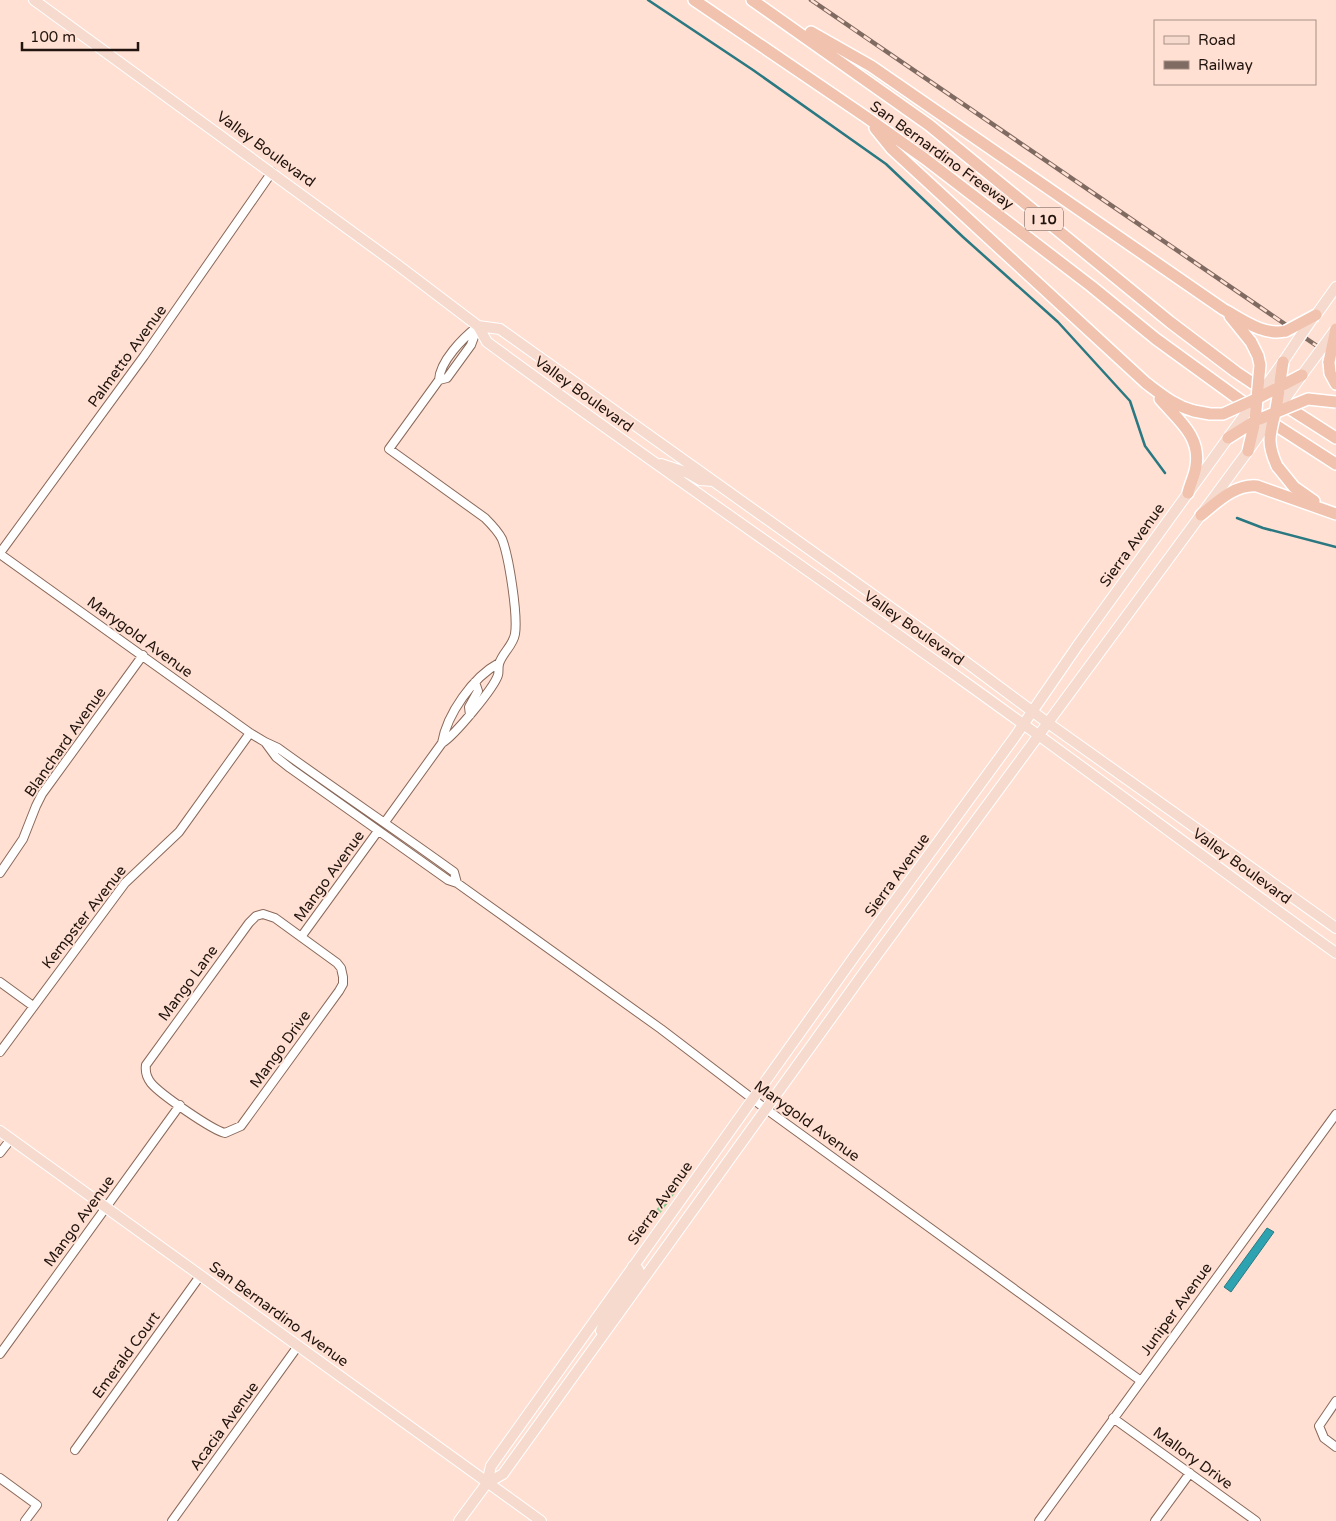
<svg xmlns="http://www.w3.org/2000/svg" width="1336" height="1521" font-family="'Varela Round',sans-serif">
	<defs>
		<pattern id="grass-tufts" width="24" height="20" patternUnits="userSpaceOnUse" patternTransform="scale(1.25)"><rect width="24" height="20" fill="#83cc8d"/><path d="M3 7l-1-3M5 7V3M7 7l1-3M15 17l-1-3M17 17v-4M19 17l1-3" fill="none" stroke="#71ae78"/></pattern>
	</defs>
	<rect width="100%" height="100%" fill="#ffe0d3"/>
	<path fill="url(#grass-tufts)" d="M673 1187 678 1189 659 1215 656 1212V1210Z"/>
	<path fill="#2da3b2" stroke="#2a7881" d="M1267 1228 1274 1232 1231 1292 1224 1287Z"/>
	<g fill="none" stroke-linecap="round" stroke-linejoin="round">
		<path stroke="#2a7881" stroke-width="2.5" d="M648 0 753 70 886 164 963 237 1058 322 1130 401 1145 446 1165 473
			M1237 518 1263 528 1336 547"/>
		<g stroke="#8a695a" stroke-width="10">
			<path id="minor" d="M439 380C440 361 463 338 477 327
				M0 553 144 356 272 172
				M0 554 250 733 265 742 278 748C336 790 396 830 454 872L457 883
				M470 715 469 707 478 691 475 682
				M265 742 276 757 290 768 448 880 457 883 661 1029 766 1109 1141 1381
				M442 743C447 714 473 677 499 663
				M385 822 442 743C454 736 494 688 498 675 499 672 498 668 499 664 502 653 513 646 515 634 518 615 509 557 502 539 498 531 492 525 485 518L389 449 439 380 447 378 471 345 478 326
				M0 873 23 839 36 806 42 794 143 655
				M263 914 275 918 337 963 341 968 343 977V984L339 991 241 1126 225 1133C212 1130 160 1094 151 1083 147 1078 145 1072 146 1065L249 923 256 916Z
				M301 937 378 831
				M0 982 33 1006
				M0 1052 125 883 179 832 250 733
				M0 1153 11 1139
				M0 1354 180 1105
				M1336 1401 1319 1426 1324 1438 1336 1447
				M1113 1418 1256 1521
				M75 1450 200 1276
				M0 1478 37 1505 25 1521
				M172 1521 298 1346
				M1039 1521 1336 1114
				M1155 1521 1190 1473"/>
		</g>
		<g stroke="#fff" stroke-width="12">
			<path id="major" d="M34 0 399 266 478 326 487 342C644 457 804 567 962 680 1088 770 1211 863 1336 953
				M1316 315 1336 287
				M478 326 500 329 935 639 1048 723 1336 928
				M1283 362 1299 338
				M1302 375 1319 352
				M661 464 688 473 700 480 713 481
				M0 1131 541 1521
				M601 1331 605 1320 639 1272 638 1269 633 1266
				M487 1483 503 1474 868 967 1248 451
				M459 1521 487 1483 491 1466 546 1389 854 957 1014 738 1078 645 1228 438"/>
		</g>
		<g stroke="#fff" stroke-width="14">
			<path id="highway" d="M694 0 866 117 924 158 1091 286 1156 339 1251 408
				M752 0 929 125 1170 322 1236 372 1266 392
				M811 32 871 66 1223 309C1243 320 1263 336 1286 331
				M875 128 892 149 1146 383C1162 395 1175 406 1194 411
				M1230 316 1251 342
				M1329 362 1330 373 1336 384
				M1160 399C1178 420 1201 436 1196 466 1195 475 1190 484 1188 493
				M1281 403 1336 438
				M1266 419 1336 464
				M1277 466 1294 487 1314 501
				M1201 515C1217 502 1235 484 1257 486L1336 514"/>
		</g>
		<use href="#minor" stroke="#fff" stroke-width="8"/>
		<use href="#major" stroke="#f7dace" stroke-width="10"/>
		<use href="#highway" stroke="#f1c2ad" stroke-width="11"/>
		<g stroke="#806b62" stroke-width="4.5">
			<path id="rail" d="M811 0 1336 359"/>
		</g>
		<use href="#rail" stroke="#ffe0d3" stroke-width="2.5" stroke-dasharray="8" stroke-linecap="butt"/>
		<g stroke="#fff" stroke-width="12" stroke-linecap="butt">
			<path id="major-bridge" d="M1299 338 1315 315
				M1319 352 1335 330
				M1230 435 1283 362
				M1250 448 1302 375"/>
		</g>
		<g stroke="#fff" stroke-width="14" stroke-linecap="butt">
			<path id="highway-bridge" d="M1286 331 1316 315
				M1329 362 1336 329
				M1194 411 1210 414H1223L1256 399 1302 375
				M1228 438 1255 421 1308 399 1336 402
				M1248 451 1255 421 1260 365 1258 356 1251 342
				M1277 466C1267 444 1269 436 1275 413 1279 396 1280 378 1283 362"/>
		</g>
		<use href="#major-bridge" stroke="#f7dace" stroke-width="10"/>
		<use href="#highway-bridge" stroke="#f1c2ad" stroke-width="11"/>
	</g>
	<g text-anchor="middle" stroke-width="4" stroke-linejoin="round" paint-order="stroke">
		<rect fill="#ffe0d3" stroke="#64524a" stroke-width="1" x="1025" y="207.5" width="38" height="23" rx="4"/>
		<g font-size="14" font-weight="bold" fill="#22150f">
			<text x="1044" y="224">I 10</text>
		</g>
		<g font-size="15" fill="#22150f" stroke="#ffe0d3">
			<text transform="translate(266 149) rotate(36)" y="5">Valley Boulevard</text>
			<text transform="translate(942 155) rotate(36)" y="5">San Bernardino Freeway</text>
			<text transform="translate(127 356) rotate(-54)" y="5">Palmetto Avenue</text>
			<text transform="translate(584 394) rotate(36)" y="5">Valley Boulevard</text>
			<text transform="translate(1132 545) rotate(-54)" y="5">Sierra Avenue</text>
			<text transform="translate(914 628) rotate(35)" y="5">Valley Boulevard</text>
			<text transform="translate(140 637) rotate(36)" y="5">Marygold Avenue</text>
			<text transform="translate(65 742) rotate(-55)" y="5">Blanchard Avenue</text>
			<text transform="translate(1242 866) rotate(36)" y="5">Valley Boulevard</text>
			<text transform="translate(897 875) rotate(-54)" y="5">Sierra Avenue</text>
			<text transform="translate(329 876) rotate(-54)" y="5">Mango Avenue</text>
			<text transform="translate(84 917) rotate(-52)" y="5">Kempster Avenue</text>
			<text transform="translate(188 983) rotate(-54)" y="5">Mango Lane</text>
			<text transform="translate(280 1049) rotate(-54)" y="5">Mango Drive</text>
			<text transform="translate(807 1121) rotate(36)" y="5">Marygold Avenue</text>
			<text transform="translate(660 1203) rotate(-54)" y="5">Sierra Avenue</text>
			<text transform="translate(79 1221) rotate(-54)" y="5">Mango Avenue</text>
			<text transform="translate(1176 1309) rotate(-54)" y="5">Juniper Avenue</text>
			<text transform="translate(279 1314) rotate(36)" y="5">San Bernardino Avenue</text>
			<text transform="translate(126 1355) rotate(-54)" y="5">Emerald Court</text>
			<text transform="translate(224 1426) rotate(-54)" y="5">Acacia Avenue</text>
			<text transform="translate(1193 1458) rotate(36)" y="5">Mallory Drive</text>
		</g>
	</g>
	<rect x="1154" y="20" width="162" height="65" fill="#ffe0d3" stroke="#a78f85"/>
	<rect x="1164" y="36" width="25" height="8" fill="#f7dace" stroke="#a78f85"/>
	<text x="1198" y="45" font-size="15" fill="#22150f">Road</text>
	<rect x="1164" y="61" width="25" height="8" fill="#806b62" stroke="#a78f85"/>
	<text x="1198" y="70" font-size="15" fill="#22150f">Railway</text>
	<path d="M22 42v8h116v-8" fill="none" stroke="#22150f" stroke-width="2.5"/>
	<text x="30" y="42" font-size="15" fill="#22150f" stroke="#ffe0d3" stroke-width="4" paint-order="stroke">100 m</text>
</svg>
